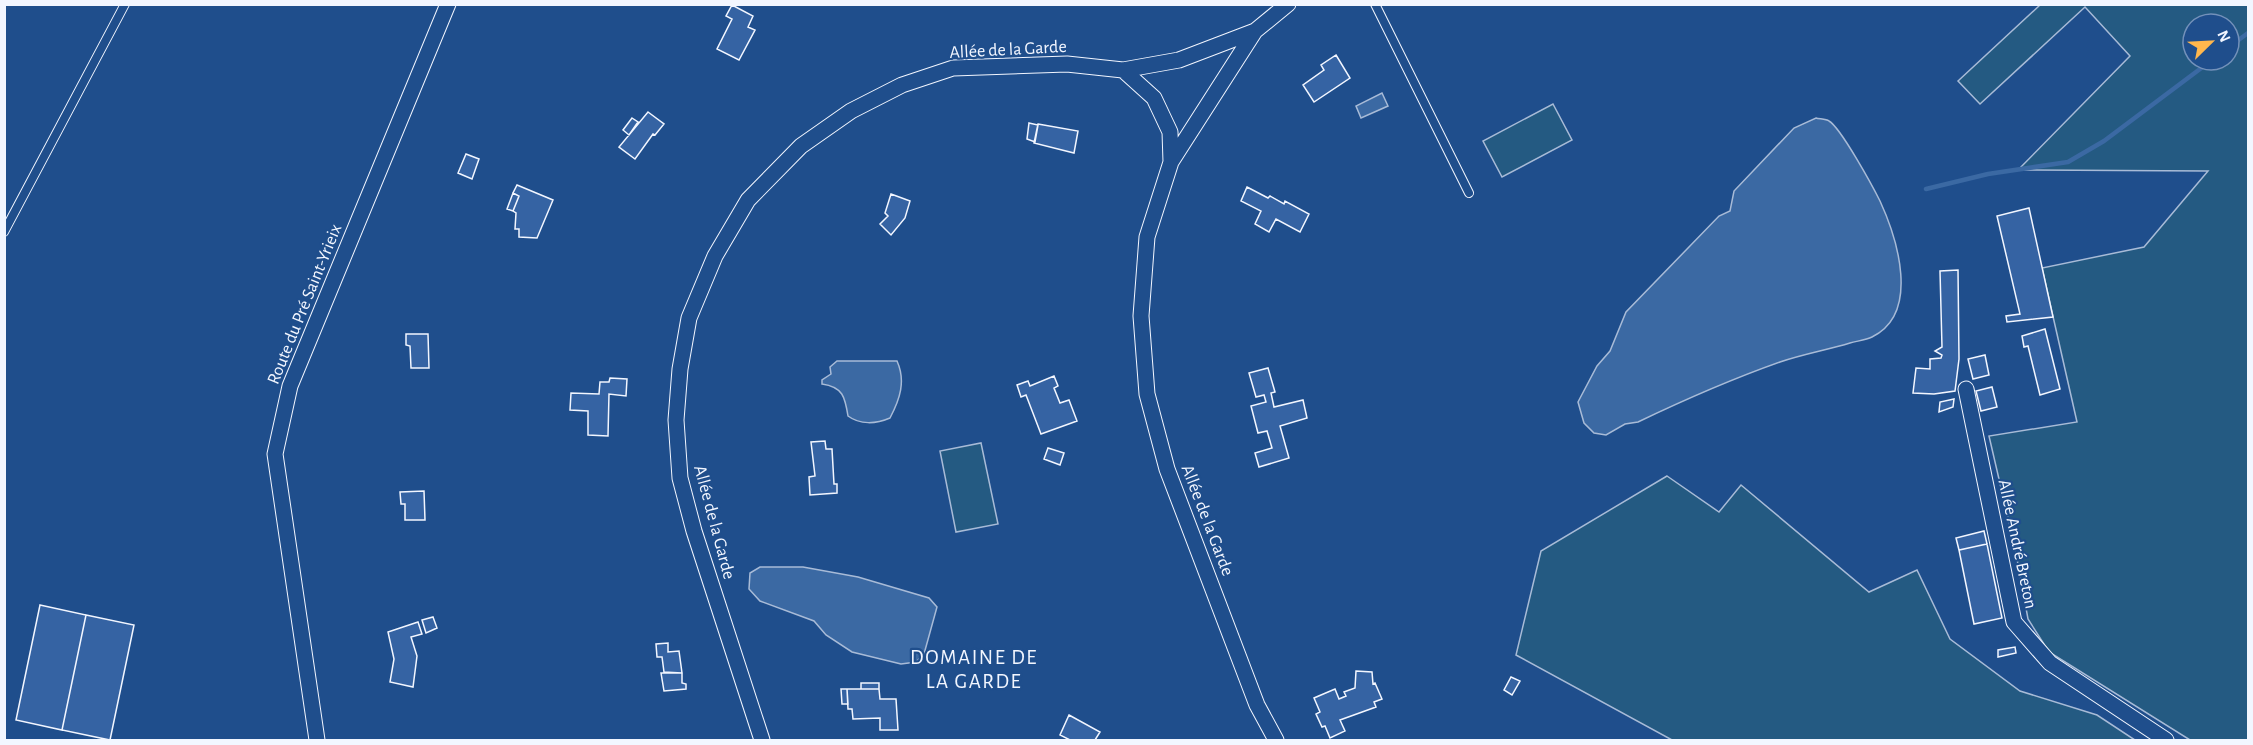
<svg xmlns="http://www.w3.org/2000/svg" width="2253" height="745" font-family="'Alegreya Sans',sans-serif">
	<rect width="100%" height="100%" fill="#1f4e8c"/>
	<path fill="#245a82" stroke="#a8bbd7" stroke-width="1.5" fill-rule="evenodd" d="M2040 5H2248V740H2190L2049 652 2028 619 2015 548 1989 436 2077 422 2042 268 2144 247 2208 171 2018 170 2130 56 2085 7 1980 104 1958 81ZM2193 24H2229V60H2193Z
		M1553 104 1572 140 1502 177 1483 141Z
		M981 443 998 524 956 532 940 451Z
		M1667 476 1719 512 1741 485 1869 592 1917 570 1950 639 2020 691 2097 715 2135 740H1672L1516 655 1541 551Z"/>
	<path fill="#3b69a3" stroke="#a8bbd7" stroke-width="1.5" d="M1382 93 1388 106 1361 118 1356 106Z
		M1816 118C1819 119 1826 119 1829 121 1841 128 1873 187 1880 201 1897 238 1921 313 1872 337 1866 340 1857 341 1850 343 1827 350 1803 354 1780 362 1732 379 1684 400 1638 422L1625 424 1606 435 1594 433 1584 423 1578 402 1597 366 1610 351 1626 312 1719 216 1730 211 1734 191 1794 128Z
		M837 361H897C906 381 900 399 890 418 876 424 860 425 848 416 845 397 843 387 822 384V380L831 374 830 367Z
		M760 567H803L858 577 929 598 937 607 924 654 916 662 901 664 852 652 826 635 814 621 760 601 749 589 750 573Z"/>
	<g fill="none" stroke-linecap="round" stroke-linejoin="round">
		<path stroke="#3b69a3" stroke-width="4.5" d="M2229 47 2248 33
			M1926 189 1988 174 2068 162 2104 141 2212 60"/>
	</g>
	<path fill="#3563a3" stroke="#f2f6ff" stroke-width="1.5" d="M732 5 753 16 748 27 755 30 739 60 717 49 732 19 726 16Z
		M1336 55 1350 78 1314 102 1303 85 1324 70 1321 65Z
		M648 112 664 124 655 135 653 134 635 159 619 147Z
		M632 118 638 122 629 135 623 130Z
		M1029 123 1038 125 1035 142 1027 139Z
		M1038 124 1078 131 1074 153 1034 143Z
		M466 154 479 159 472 179 458 173Z
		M517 185 553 200 537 238 519 237V229H515L516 213 513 211 519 196 513 193Z
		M1247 187 1268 198 1270 196 1284 204 1285 201 1309 214 1300 232 1276 219 1269 232 1255 224 1261 211 1241 201Z
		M513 193 519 196 513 211 507 209Z
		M891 194 910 201 905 218 891 235 880 224 888 216 885 213Z
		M2029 208 2053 317 2007 322 2006 316 2020 314 1997 216Z
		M1958 270 1959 359 1955 391 1934 394 1913 393 1916 368 1930 369V359L1941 358 1942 355 1935 351 1942 347 1940 271Z
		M2045 329 2060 389 2040 395 2028 346 2024 347 2022 336Z
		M406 334H428L429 368H411L410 346 406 345Z
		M1985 355 1989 375 1973 379 1968 359Z
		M1268 368 1275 392 1271 393 1274 407 1303 400 1307 418 1280 426 1289 458 1259 467 1255 453 1272 448 1267 431 1258 433 1251 406 1266 402 1264 395 1256 397 1249 373Z
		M1054 376 1058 386 1054 388 1060 403 1069 400 1077 421 1041 434 1026 395 1021 397 1017 385 1028 381 1030 386Z
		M610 378 627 379 626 396 609 394 608 436 588 435V411L570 410 571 393 599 394 600 382H609Z
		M1992 387 1997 407 1981 411 1976 391Z
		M1954 399 1953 407 1939 412 1940 402Z
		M825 441 826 449H832L834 484H837V493L810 495 809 477 815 476 811 442Z
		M1048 448 1064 453 1060 465 1044 459Z
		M424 491 425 520H405V504H401L400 492Z
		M1984 531 1987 544 1959 550 1956 538Z
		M1987 544 2002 618 1974 624 1959 550Z
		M40 605 86 615 62 730 16 720Z
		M86 615 134 625 110 740 62 730Z
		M433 617 437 628 426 633 422 620Z
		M418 622 422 634 411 637 417 656 413 687 390 682 394 659 388 632Z
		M668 643V652L679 651 682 673 664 672 662 657H657L656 644Z
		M2015 647 2016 653 1998 657V650Z
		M1356 671 1372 672 1373 684 1375 683 1382 699 1374 702 1376 707 1340 720 1345 731 1330 738 1325 726 1322 727 1316 714 1320 712 1314 698 1335 689 1339 699 1346 696 1344 692 1355 688Z
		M661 673H682V683L686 684V689L664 691Z
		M1511 677 1520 681 1512 695 1504 690Z
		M861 683H879V689H861Z
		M841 689H847L848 704H842Z
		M847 689H879L880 699H896L898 730H880V718L853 719 852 709H848Z
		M1069 715 1100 732 1095 740H1070L1060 735Z"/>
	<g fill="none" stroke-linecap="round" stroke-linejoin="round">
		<g stroke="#f2f6ff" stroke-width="10">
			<path id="lane" d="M1375 4 1469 193
				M4 232 125 4"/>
		</g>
		<g stroke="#f2f6ff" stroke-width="17">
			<path id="street" d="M1171 162 1170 132 1154 98 1123 70 1179 60 1255 31
				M1966 389 2014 622 2050 663 2166 740
				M317 740 275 454 290 386 448 4
				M762 740 694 531 680 478 676 420 680 369 689 318 715 256 748 200 801 146 851 111 902 85 953 68 1067 64 1123 70
				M1276 740 1257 705 1167 469 1147 394 1141 316 1147 237 1171 162 1255 31 1288 4"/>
		</g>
		<use href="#lane" stroke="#1f4e8c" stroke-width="8"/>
		<use href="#street" stroke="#1f4e8c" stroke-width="15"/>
	</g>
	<g text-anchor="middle" stroke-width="4.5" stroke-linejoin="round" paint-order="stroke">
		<g font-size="18" fill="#f2f6ff" stroke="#1f4e8c">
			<text transform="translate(1008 49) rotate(-3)" y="6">Allée de la Garde</text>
			<text transform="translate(304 304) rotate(-68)" y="6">Route du Pré Saint-Yrieix</text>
			<text transform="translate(1208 520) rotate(69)" y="6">Allée de la Garde</text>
			<text transform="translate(715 522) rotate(75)" y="6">Allée de la Garde</text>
			<text transform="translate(2018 544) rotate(78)" y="6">Allée André Breton</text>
		</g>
		<g font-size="21" letter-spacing="1.5" fill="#f2f6ff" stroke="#1f4e8c">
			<text x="974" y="664">DOMAINE DE<tspan x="974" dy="24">LA GARDE</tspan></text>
		</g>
	</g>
	<rect width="2253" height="745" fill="none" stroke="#f2f6ff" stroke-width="12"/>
	<g transform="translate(2211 42) rotate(66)"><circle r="28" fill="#1f4e8c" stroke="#7391ba" stroke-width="1.5"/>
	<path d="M0-4.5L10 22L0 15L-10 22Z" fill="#ffb74d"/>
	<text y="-9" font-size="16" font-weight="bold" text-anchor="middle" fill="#f2f6ff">N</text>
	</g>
</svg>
